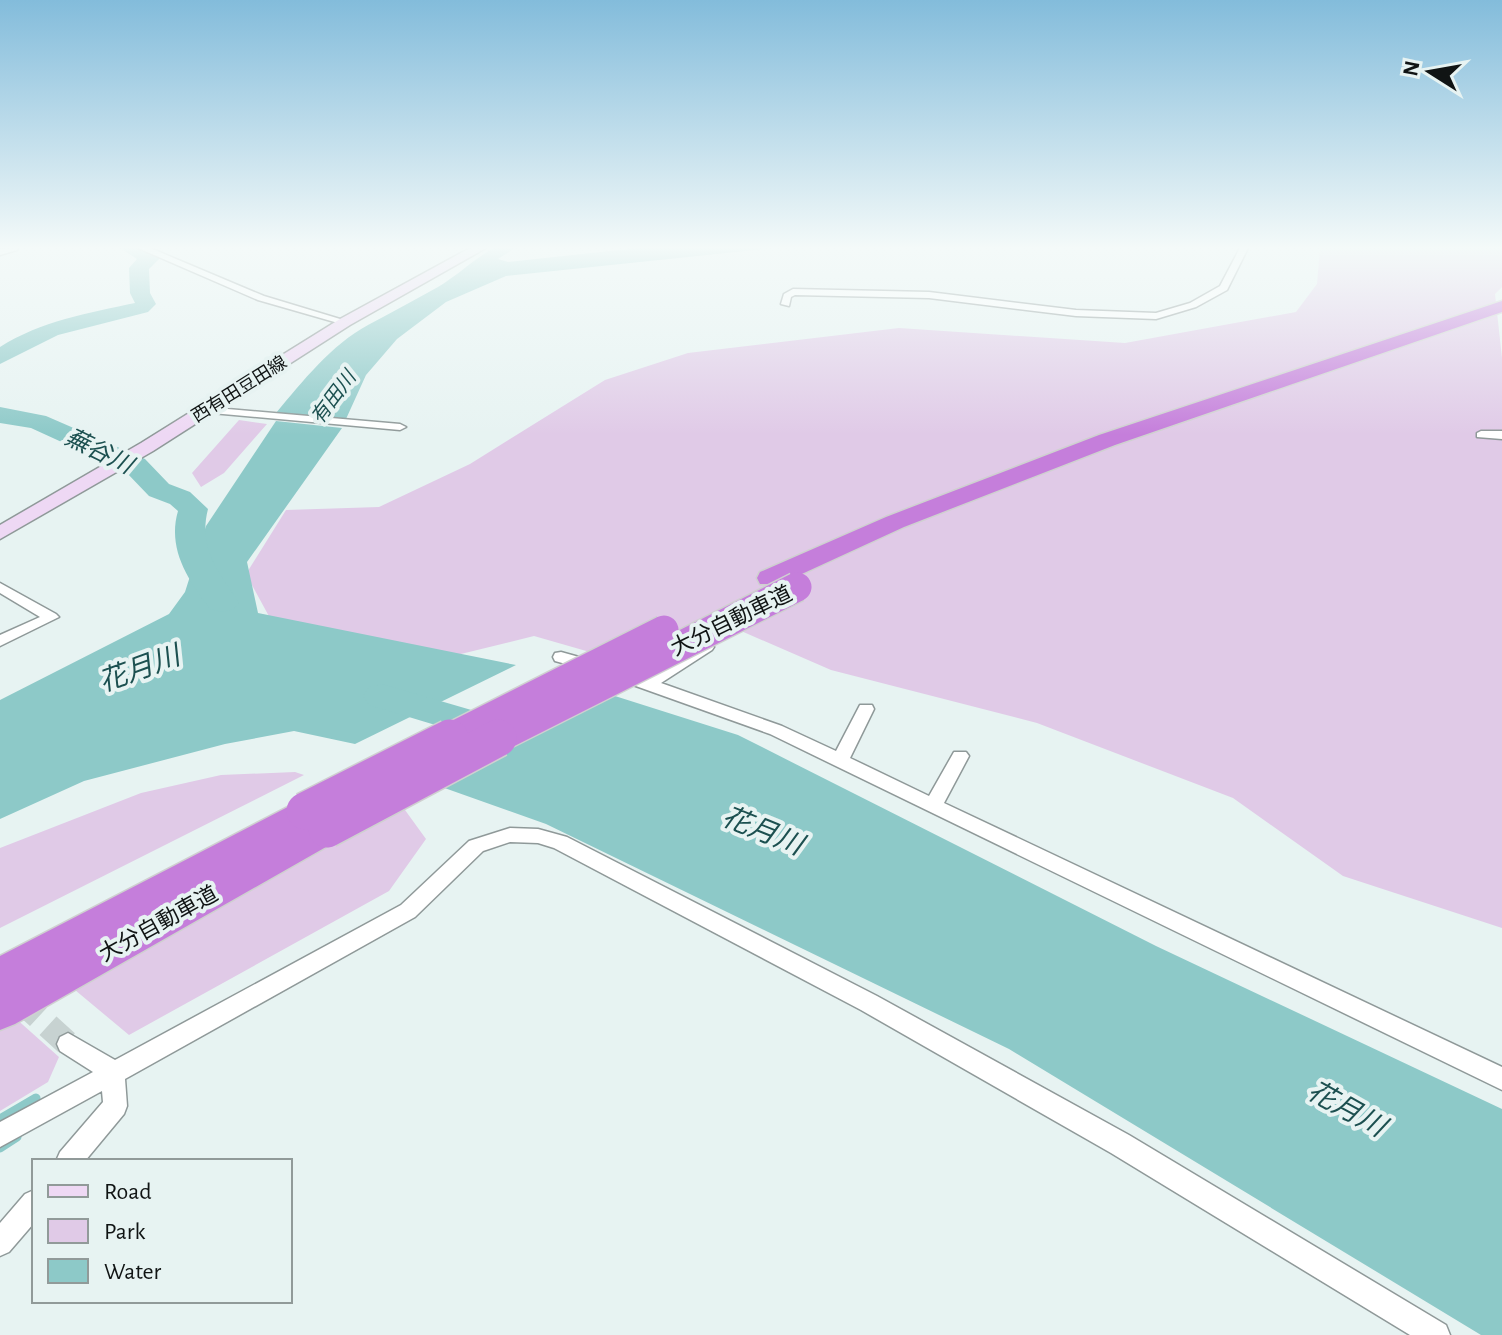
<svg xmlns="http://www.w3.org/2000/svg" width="1502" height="1335" font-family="'Alegreya Sans','Noto Sans JP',sans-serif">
	<rect width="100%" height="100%" fill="#e7f3f2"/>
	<path fill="#e0cae7" d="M1320 248H1502V287L1495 294 1502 358V928L1343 876 1233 798 1037 723 831 670 732 627 649 669 534 636 424 663 277 631 246 574 286 510 379 507 470 464 605 380 688 353 899 328 1125 343 1296 312 1317 284Z
		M239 420 267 424 224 473 201 487 192 473Z
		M295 772 304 775 0 928V848L141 793 221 775Z
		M377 793 405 810 426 839 389 891 129 1035 57 975Z
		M4 1008 59 1057 48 1082 0 1111V1011Z"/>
	<path fill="#8dc9c8" d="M494 248H515L498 259 508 262 638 248H774L506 276 446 302 397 339 366 375 346 419 276 413C303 381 331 345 368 325 392 312 415 300 438 287 458 275 474 259 494 248Z
		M276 421 342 428 247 562 258 613 516 665 355 744 294 731 225 744 84 781 0 819V700L169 614 185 592 206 526Z
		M596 690 738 735 1156 946 1502 1109V1335H1481L1009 1049 546 824 422 780Z"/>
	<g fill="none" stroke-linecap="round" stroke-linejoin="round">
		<path stroke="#8dc9c8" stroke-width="9" d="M0 1119 36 1098
			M0 1148 17 1137"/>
		<path fill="#8dc9c8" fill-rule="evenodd" d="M120 248H145L160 258 149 269 150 293 156 304 148 312 58 335 0 364V347C41 321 88 313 135 303L130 293 129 268 137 259Z
			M0 407 46 416 145 459 169 484 190 492 208 509C198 548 218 572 239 602L234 609 222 612 210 609C188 580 167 549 178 511L170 504 149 496 125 471 31 428 0 423Z
			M382 684 519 724 524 733 519 742 505 746 369 705 363 696 369 687Z"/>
		<path stroke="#c7d2d1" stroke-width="20" stroke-dasharray="20 10" stroke-linecap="butt" d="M0 981 22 1002"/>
		<path stroke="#c7d2d1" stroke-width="25" stroke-dasharray="25 13" stroke-linecap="butt" d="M20 1000 68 1044"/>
		<g stroke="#8f9999" stroke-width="3">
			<path id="minor" d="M18 248 17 250 0 255V249Z
				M138 248H150L264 296 350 322 345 325 258 300Z
				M1240 248H1248L1227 290 1196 307 1156 319 1076 316 929 298 795 295 791 297 789 306 781 304 784 294 793 289 929 292 1076 310 1156 313 1190 303 1220 286Z
				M205 407 400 424 406 427 400 430 201 412 199 410Z
				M1481 431H1502V439L1477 437V433Z
				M0 583 56 614 59 617 0 646V635L40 617 0 593Z
				M706 642 714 647 712 650 661 683 782 726 836 751 860 705H872L874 709 850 758 929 796 954 752H966L969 756 944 803 1502 1067V1090L770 734 619 680 617 676 625 671 646 678Z
				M561 652 597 662 599 666 591 671 555 661 553 657 555 653Z
				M510 828 538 829 567 837 877 996 1129 1135 1446 1325 1450 1335H1410L1111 1153 861 1010 554 848 538 843 510 842 483 851 415 917 125 1079 127 1106 124 1114 85 1161H56L60 1152 103 1102 102 1091 0 1147V1122L93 1072 60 1051 57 1044 60 1037 68 1033 115 1060 401 905 469 841Z
				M34 1190V1223L9 1252 0 1256V1223L25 1194Z"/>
		</g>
		<g stroke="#8f9999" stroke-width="3">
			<path id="secondary" d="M470 248H486L350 325 153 451 0 539V525L141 443 340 319Z"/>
		</g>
		<g stroke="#cfd0d0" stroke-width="3">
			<path id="motorway" d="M1502 301V312L1115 445 904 527 780 584H760L757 578 760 572 886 517 1099 435Z
				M305 798 317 802 322 811 319 818 327 815 340 819 345 829 340 839 15 1024 0 1030V956Z"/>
		</g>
		<use href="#minor" fill="#fff" fill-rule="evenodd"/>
		<use href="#secondary" fill="#eed8f4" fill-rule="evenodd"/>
		<use href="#motorway" fill="#c57edb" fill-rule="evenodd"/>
		<g stroke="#cfd0d0" stroke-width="32" stroke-linecap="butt">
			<path id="motorway-bridge-far1" d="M446 740 664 630
				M494 740 797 587"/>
		</g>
		<g stroke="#cfd0d0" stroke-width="40" stroke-linecap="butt">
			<path id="motorway-bridge" d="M305 811 450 738
				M327 829 498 738"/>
		</g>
		<use href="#motorway-bridge-far1" stroke="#c57edb" stroke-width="29"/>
		<use href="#motorway-bridge" stroke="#c57edb" stroke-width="37"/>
	</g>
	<linearGradient id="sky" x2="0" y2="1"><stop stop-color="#83bcdb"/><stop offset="0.57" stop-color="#f4faf9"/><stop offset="1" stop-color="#f4faf9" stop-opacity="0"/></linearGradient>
	<rect width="1502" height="435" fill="url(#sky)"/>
	<g text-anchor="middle" stroke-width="8" stroke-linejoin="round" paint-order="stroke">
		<g font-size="18" fill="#101414" stroke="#e7f3f2">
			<text transform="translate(239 389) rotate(-32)" y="6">西有田豆田線</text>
		</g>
		<g font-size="20" font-style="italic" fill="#1c5050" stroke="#e7f3f2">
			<text transform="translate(333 397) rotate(-53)" y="7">有田川</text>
		</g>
		<g font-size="22" fill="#101414" stroke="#e7f3f2">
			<text transform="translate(731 620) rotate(-26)" y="8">大分自動車道</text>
			<text transform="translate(158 923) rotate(-29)" y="8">大分自動車道</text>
		</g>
		<g font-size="24" font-style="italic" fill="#1c5050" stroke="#e7f3f2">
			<text transform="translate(99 451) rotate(26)" y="8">蕪谷川</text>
		</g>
		<g font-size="28" font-style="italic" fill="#1c5050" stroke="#e7f3f2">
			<text transform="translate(139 668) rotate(-20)" y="10">花月川</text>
			<text transform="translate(763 830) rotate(22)" y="10">花月川</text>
			<text transform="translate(1347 1108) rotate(29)" y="10">花月川</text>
		</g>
	</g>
	<rect x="32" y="1159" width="260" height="144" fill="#e7f3f2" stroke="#919a99" stroke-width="2"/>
	<rect x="48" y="1185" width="40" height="12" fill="#eed8f4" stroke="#919a99" stroke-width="2"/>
	<text x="104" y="1199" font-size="24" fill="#101414">Road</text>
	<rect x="48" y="1219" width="40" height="24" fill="#e0cae7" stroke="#919a99" stroke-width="2"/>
	<text x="104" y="1239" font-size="24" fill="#101414">Park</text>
	<rect x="48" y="1259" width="40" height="24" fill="#8dc9c8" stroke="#919a99" stroke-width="2"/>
	<text x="104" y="1279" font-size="24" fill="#101414">Water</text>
	<g transform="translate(1430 72) rotate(281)" stroke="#e7f3f2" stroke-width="6" paint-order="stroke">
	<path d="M0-6L14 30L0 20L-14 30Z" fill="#101414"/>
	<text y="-12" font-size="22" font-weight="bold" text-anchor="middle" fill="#101414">N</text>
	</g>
</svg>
